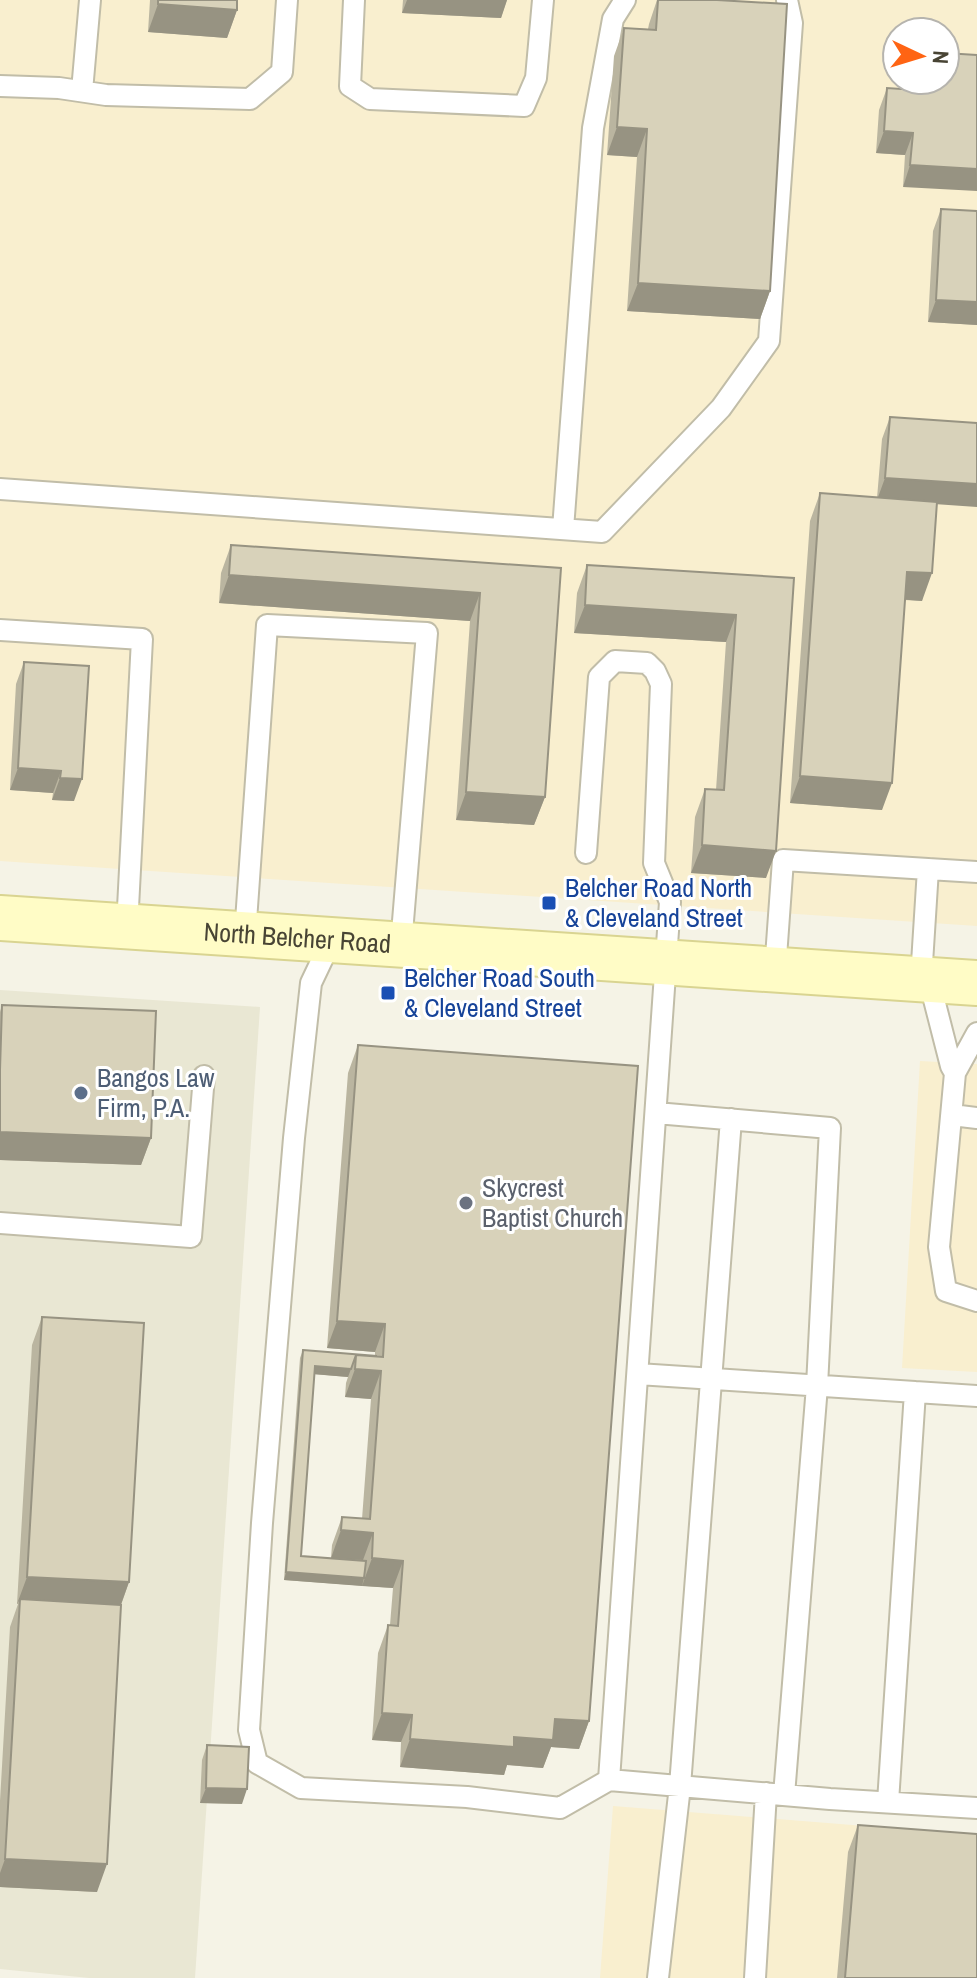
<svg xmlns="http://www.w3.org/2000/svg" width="977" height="1978" font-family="'Archivo Narrow',sans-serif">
	<rect width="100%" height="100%" fill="#f5f3e6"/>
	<path fill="#e9e7d3" d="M0 990 260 1007 195 1978H89L0 1969Z"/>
	<path fill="#f9efcf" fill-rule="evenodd" d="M0 0H977V926L0 861ZM897 32H945V80H897Z
		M920 1061 977 1064V1372L902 1368Z
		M613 1806 977 1835V1978H600Z"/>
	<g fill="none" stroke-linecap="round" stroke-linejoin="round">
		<g stroke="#c1bda8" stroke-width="24">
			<path id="service" d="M354 0 350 86 370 99 524 106 536 78 543 0
				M0 86 59 88 106 95 250 99 282 72 287 0
				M82 91 90 0
				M0 489 602 532 721 408 769 341 792 23 787 0
				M563 529 593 128 613 19 625 0
				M0 630 142 639 127 927
				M586 853 599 677 615 661 647 663 655 671 661 684 654 863 670 902 609 1780 830 1799 977 1808
				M245 935 267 625 427 633 401 945
				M331 941 311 983 294 1138 262 1523 249 1730 257 1763 301 1788 467 1797 560 1808 609 1780
				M775 971 783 860 977 872
				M921 979 928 869
				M929 980 951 1066 955 1073
				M977 1033 955 1073 939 1247 946 1291 977 1301
				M656 1113 830 1128 817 1386 784 1795
				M952 1115 977 1118
				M0 1223 191 1237 204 1076
				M638 1374 977 1396
				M888 1802 915 1392
				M658 1978 680 1786 731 1119
				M755 1978 766 1793"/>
		</g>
		<g stroke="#d9d491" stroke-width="48">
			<g id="secondary">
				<path id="s1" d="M0 918 977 983"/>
			</g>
		</g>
		<use href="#service" stroke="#fff" stroke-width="20"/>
		<use href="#secondary" stroke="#fffcc6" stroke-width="44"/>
	</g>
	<path fill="#bab5a0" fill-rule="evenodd" d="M150 0H237V10L227 38 148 32Z
		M403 0H507L501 18 402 13Z
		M657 0H717L770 291 760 319 627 311 637 157 607 155 614 56 624 28 648 29 649 24Z
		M977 55 903 187 905 155 876 153 879 110 887 88 910 90V80H945Z
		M941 209 977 211V325L928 322 933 231Z
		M890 417 937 504 922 601 905 600 882 810 790 803 810 521 820 493 877 498 882 439Z
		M231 545 561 568 545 797 534 825 456 820 470 621 219 603 221 573Z
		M587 565 794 578 766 878 691 873 695 817 705 789 716 790 726 642 574 633 577 593Z
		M24 662 74 801 52 800 53 793 10 790 16 684Z
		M2 1005 151 1138 141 1165 0 1160V1012Z
		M358 1045 589 1721 579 1749 551 1747 543 1768 507 1765 504 1775 400 1767 401 1742 372 1740 378 1653 388 1625H390L393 1588 284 1580 300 1358 303 1350 375 1356V1352L327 1348 348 1073ZM314 1374 348 1377 346 1383 345 1397 371 1399 362 1519 342 1517 332 1545 331 1558 301 1556Z
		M42 1317 129 1582 121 1605 97 1892 0 1887V1801L10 1627 18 1604H17L32 1345Z
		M207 1745 242 1804 200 1803 202 1760Z
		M858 1825 977 1978H837L848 1852Z"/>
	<path fill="#979382" d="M407 0H507L501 18 402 13Z
		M158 4 237 10 227 38 148 32Z
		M617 127 647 129 637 157 607 155Z
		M884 131 913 133 905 155 876 153Z
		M910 165 977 169V191L903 187Z
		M638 283 770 291 760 319 627 311Z
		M936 300 977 302V325L928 322Z
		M885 478 977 484V507L877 500Z
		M907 572 932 573 922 601 897 599Z
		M229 575 480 593 470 621 219 603Z
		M585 605 736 615 726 642 574 633Z
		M18 768 61 771 53 793 10 790Z
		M800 776 892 783 882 810 790 803Z
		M60 778 82 779 74 801 52 800Z
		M466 792 545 797 534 825 456 820Z
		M702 845 776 851 766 878 691 873Z
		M0 1132 151 1138 141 1165 0 1160Z
		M337 1321 385 1324 375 1352 327 1348Z
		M315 1366 351 1369 348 1377 312 1374Z
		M355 1369 381 1371 371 1399 345 1397Z
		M341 1530 373 1533 363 1560 331 1558Z
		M372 1558 403 1561 393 1588 362 1586Z
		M286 1572 364 1578 362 1586 284 1580Z
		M27 1577 129 1582 119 1610 20 1599 17 1604Z
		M382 1713 412 1715 401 1742 372 1740Z
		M555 1719 589 1721 579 1749 551 1747 543 1768 507 1765 504 1775 400 1767 410 1739 514 1737Z
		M206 1788 247 1789 242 1804 200 1803Z
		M5 1859 107 1864 97 1892 0 1887V1873Z"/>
	<path fill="#d8d2ba" stroke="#979382" stroke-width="2" d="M158 0H237V10L158 4Z
		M658 0H717L787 4 770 291 638 283 647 129 617 127 624 28 656 30Z
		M945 53 977 55V169L910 165 913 133 884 131 887 88 916 90 917 80H945Z
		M941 209 977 211V302L936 300Z
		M890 417 977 423V484L885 478Z
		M820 493 937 502 932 573 907 572 892 783 800 776Z
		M231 545 561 568 545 797 466 792 480 593 229 575Z
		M587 565 794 578 776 851 702 845 705 789 724 790 736 615 585 605Z
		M24 662 89 666 82 779 60 778 61 771 18 768Z
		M2 1005 156 1011 151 1138 0 1132V1070Z
		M358 1045 638 1066 589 1721 555 1719 553 1740 514 1737V1747L410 1739 412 1715 382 1713 388 1625 398 1626 403 1561 372 1558 373 1533 341 1530 342 1517 370 1519 381 1371 355 1369 356 1355 383 1357 385 1324 337 1321Z
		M42 1317 144 1323 129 1582 27 1577Z
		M303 1350 377 1356 356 1355 351 1369 315 1366 301 1556 366 1561 364 1578 286 1572Z
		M20 1599 121 1605 107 1864 5 1859Z
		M207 1745 249 1747 247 1789 206 1788Z
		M858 1825 977 1834V1978H845Z"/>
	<g fill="#1a4fb4" stroke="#fff" stroke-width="3">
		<rect x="541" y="895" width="16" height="16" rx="4"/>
		<rect x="380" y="985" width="16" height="16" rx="4"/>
	</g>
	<circle fill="#5c6f8a" stroke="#fff" stroke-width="3" cx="81" cy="1093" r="8"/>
	<circle fill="#6b7280" stroke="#fff" stroke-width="3" cx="466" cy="1203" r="8"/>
	<g text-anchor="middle" stroke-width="6" stroke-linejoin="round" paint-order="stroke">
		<g font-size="26" fill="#164399" stroke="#fff" text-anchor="start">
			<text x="565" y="897">Belcher Road North<tspan x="565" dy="30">&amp; Cleveland Street</tspan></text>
			<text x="404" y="987">Belcher Road South<tspan x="404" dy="30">&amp; Cleveland Street</tspan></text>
		</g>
		<g font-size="26" fill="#484434" stroke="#fff">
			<text dy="9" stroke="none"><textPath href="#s1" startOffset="298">North Belcher Road</textPath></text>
		</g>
		<g font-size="26" fill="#4e5e75" stroke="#fff" text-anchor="start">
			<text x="97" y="1087">Bangos Law<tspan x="97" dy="30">Firm, P.A.</tspan></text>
		</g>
		<g font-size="26" fill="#5b616d" stroke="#fff" text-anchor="start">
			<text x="482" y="1197">Skycrest<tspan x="482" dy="30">Baptist Church</tspan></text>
		</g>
	</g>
	<g transform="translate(921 56) rotate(94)"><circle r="38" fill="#ffffff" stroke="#b6b4ae" stroke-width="2"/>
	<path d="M0-6L14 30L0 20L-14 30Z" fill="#ff6413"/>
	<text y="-12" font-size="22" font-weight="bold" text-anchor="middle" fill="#484434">N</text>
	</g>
</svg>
